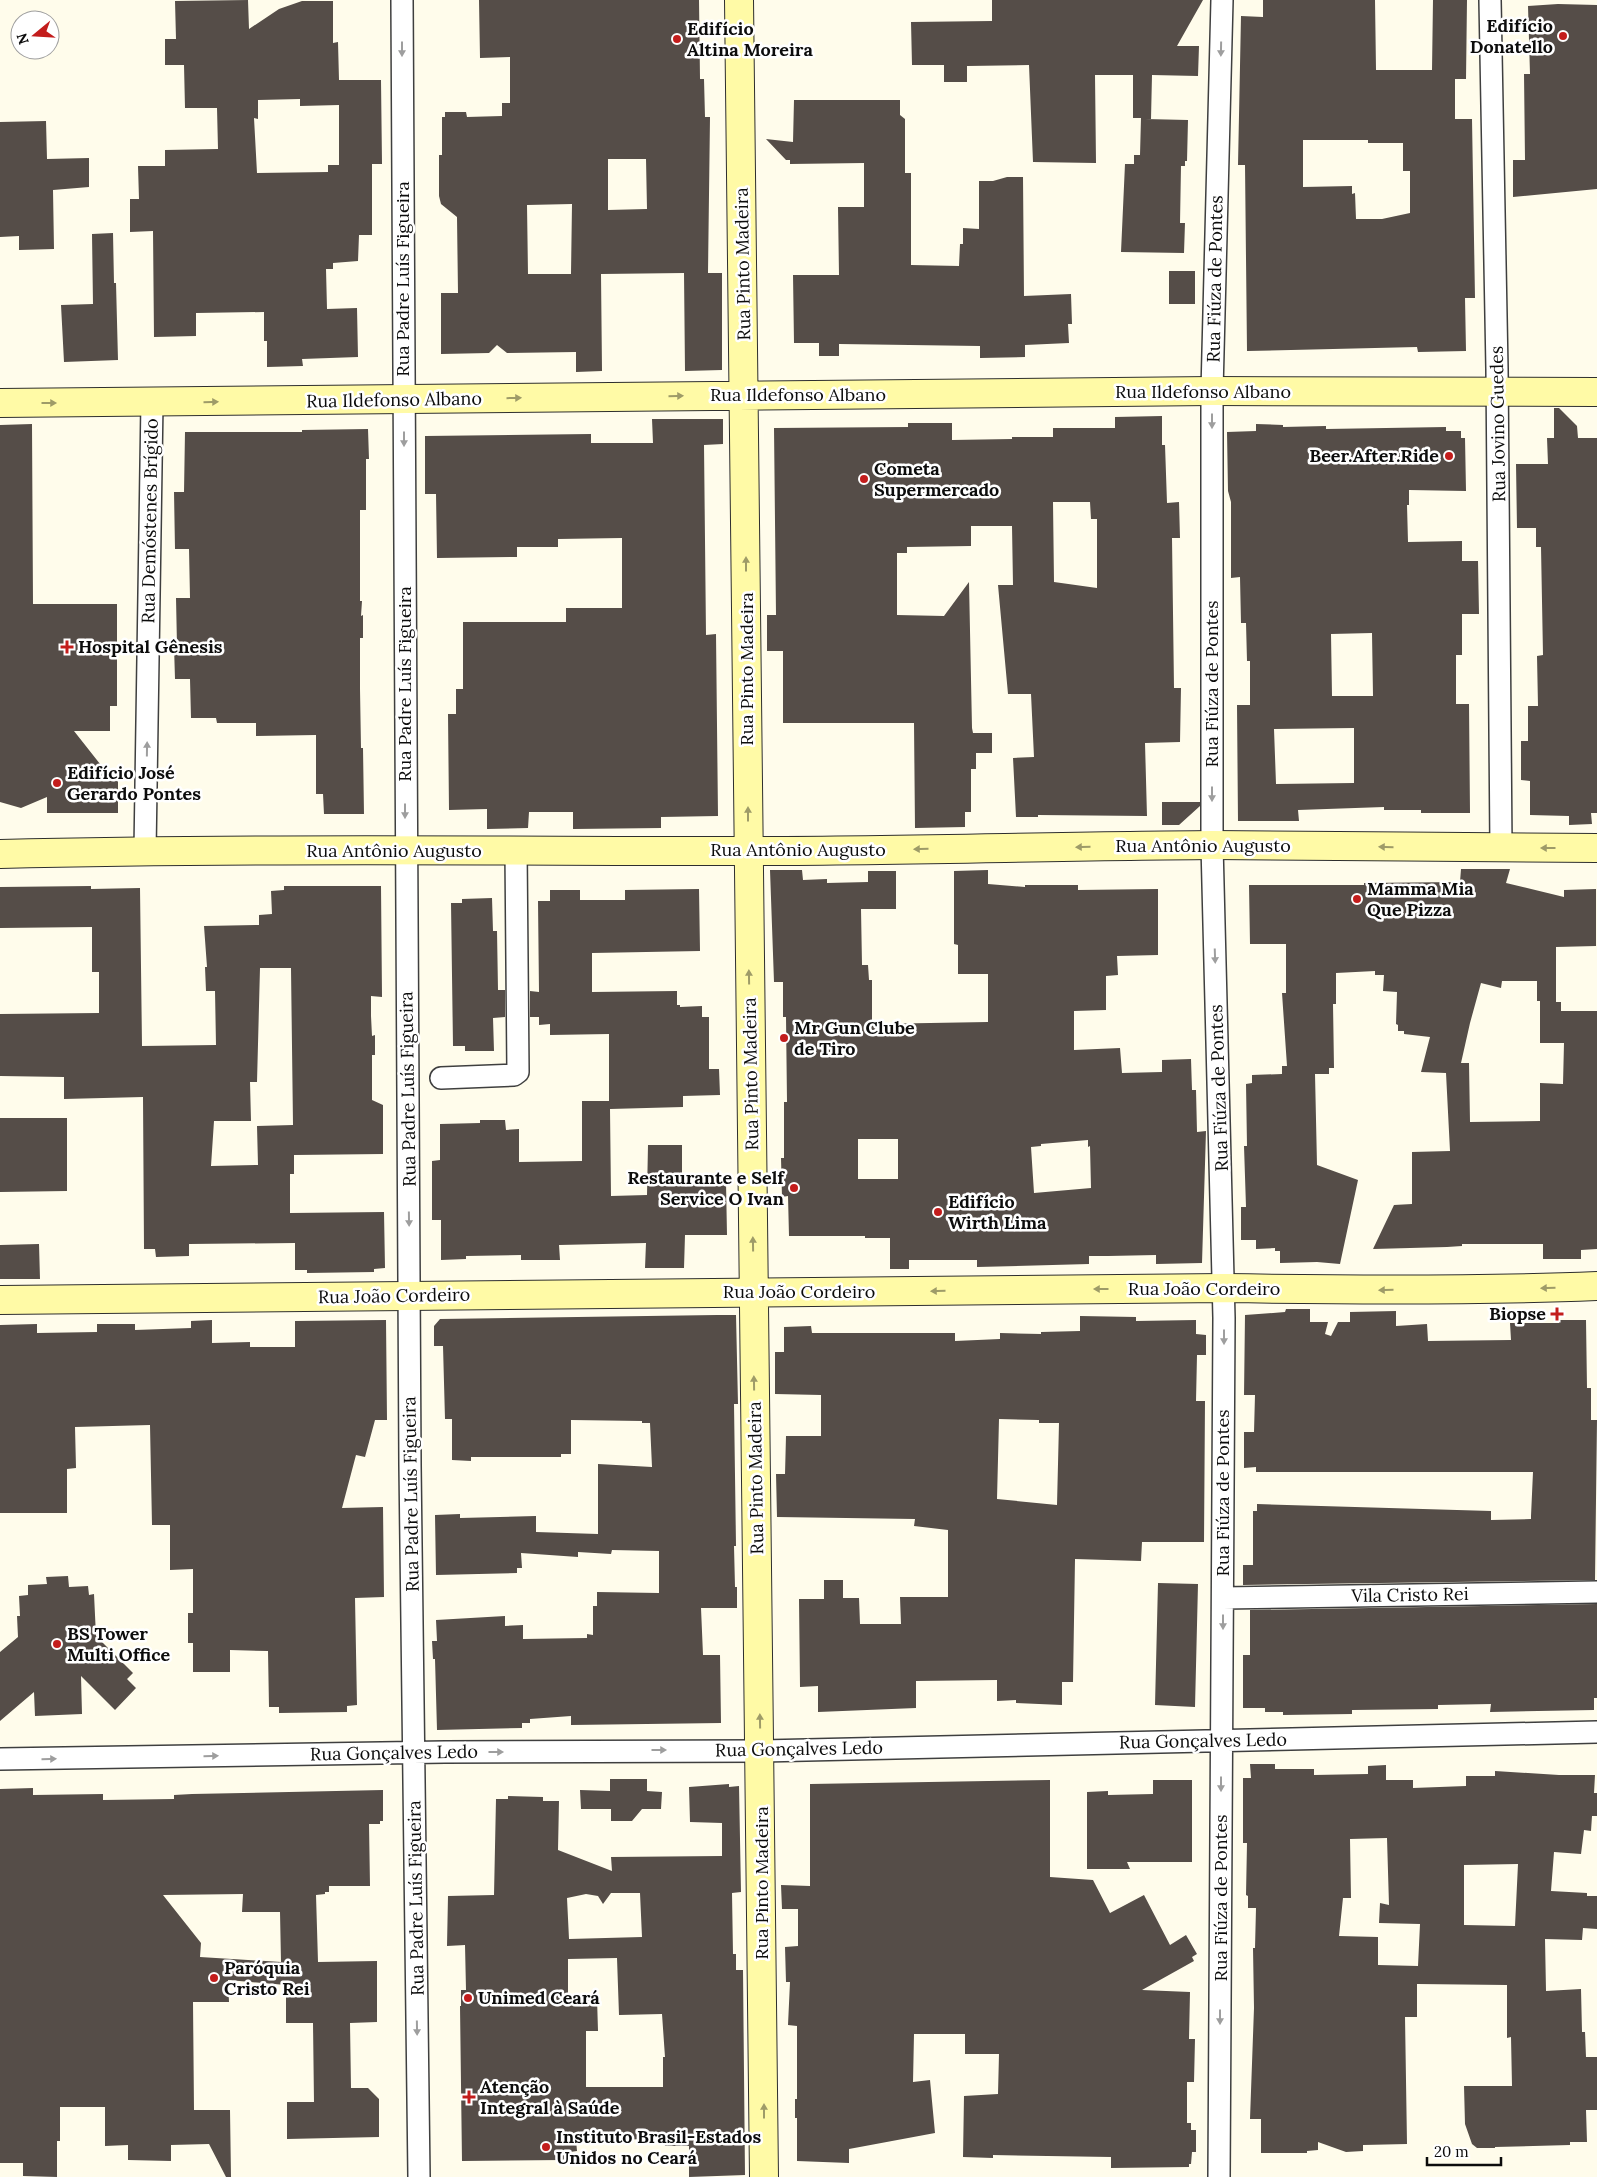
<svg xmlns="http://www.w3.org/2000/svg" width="1597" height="2177" font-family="Lora,serif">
	<rect width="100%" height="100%" fill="#fffceb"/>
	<path fill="#554d48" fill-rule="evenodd" d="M248 0 249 29 279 9 302 1H333V43L338 42 339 80H381L382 164H372V235H359L358 261 333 263V269H326L327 309 357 308 358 357 302 359 303 366 267 367V341H264V312L196 313V336L154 337 153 231 130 232V199H139L138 166H165V150L218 149 217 108H185L184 65H165V39H176L175 1ZM300 99V106L339 105V165H328V172L257 173 254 118 258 119V100Z
		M479 0H699L700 79H704L705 117H710L708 273H722V370L685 371 684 273 601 274 602 371 576 372V352L507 353 497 345 489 353 441 354V293H458L457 217 441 204 439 196V155H442V117H445V112H466L467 117 502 116V103H510V57L480 58ZM608 159H646L647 209 608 210ZM572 204 571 274H528L527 205Z
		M992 0H1203L1177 46H1199L1198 76 1152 75 1151 119H1145L1188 120 1187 161H1185V166H1181L1180 223H1185L1184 253 1121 252 1125 164H1134V155H1140L1141 118H1133V75H1095L1096 163 1033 162 1029 65 967 66V82H944V65H912L911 22 992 21Z
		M1263 0H1375L1376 70H1432L1433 0H1467L1466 79H1455V119H1472L1475 298H1465L1466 351 1418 352 1417 347 1247 351 1245 165H1238L1241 16 1263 17ZM1303 140H1368V143H1403V171H1410V213L1382 219H1356L1355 193 1352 194V186L1303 187Z
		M1558 4 1597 5V189L1513 197V160H1525L1524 74H1530L1528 6Z
		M794 100H900V115L905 119V173H911V265L959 266 960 244H963V228L979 229V181H993L1007 177H1023L1024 296 1071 294 1072 324H1068L1069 343 1025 345V357L980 358V346L839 344V356H819V343H794L793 275H839L838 207H864V163L790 164V160H786L766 139 793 142Z
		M46 121 47 159 89 158V187L53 190 54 249 19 250V236L0 237V122Z
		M113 233 114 283H116L118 360 64 362 61 305 93 304 92 234Z
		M1169 271H1195V304H1169Z
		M1554 408H1559L1577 426 1578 438H1597V813H1591L1592 824 1569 825V816L1530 815V781L1521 780V741H1528V706H1538L1537 656 1543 655 1541 547H1536V528H1517L1516 464H1548L1547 438H1554Z
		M1162 416V445H1165L1167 503 1179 502 1180 538H1172L1174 688H1181L1180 742 1145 743 1147 816 1038 815V817H1016L1013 758 1034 757 1031 694H1008L998 585H1013L1012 526H971V546L907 547V553H897V615L944 616 969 582 972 728 973 733H992V753H976V769H971V812H965V827L915 828 914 723H783V651H767V615H776L774 428 908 427V423H952V440L1012 439V437H1053V428H1115V417ZM1053 502H1090L1091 519H1097V588L1054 582Z
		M652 419H723V444L704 445 706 635 716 634 718 816 661 817V828L573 829V812H529L528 828 487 829V809L449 810 448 714H456V689H463V622H566V608H622V538L558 539V547H517V557L437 558 436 494H425V436L591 434V443H653Z
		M32 424 33 604H117V706H110V731H74L104 769 118 770V813H47V797L21 808 0 802V425Z
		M1256 424 1283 425V427L1326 426V429L1446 427V431H1461V438H1465L1466 491 1409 490V505H1407L1408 542 1462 541V561H1478L1479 614H1462V655H1456V704H1469L1470 813H1421V810H1384V807L1298 810 1299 821H1238L1237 705H1250V661H1247L1246 623H1241L1240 577 1231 578V502L1228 491 1227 432 1256 431ZM1372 633 1373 696H1332L1331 634ZM1354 728V783L1276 784 1274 729Z
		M368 429 369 459H366V510H360V601H362L361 616 363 615V638H360V689L361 748H363L364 814H324L323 794H316V735L256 736V723H217L216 718H191L190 679H175L174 646H177L176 598H190L189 549H175L174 492H184L185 432H302V430Z
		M1162 802H1200V806L1179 825H1162Z
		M1461 869H1510L1506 883 1564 897V890L1596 889V946L1556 947V1002H1561V1011H1597V1249L1581 1250V1259H1543V1244H1462V1246L1447 1247 1373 1249 1394 1205 1412 1204V1152L1450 1151 1446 1073 1421 1072 1430 1037 1404 1034V1031H1398V1025L1396 1024 1397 992 1383 991 1384 975H1375V971L1336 973V1004H1333L1334 1068H1329V1074H1315L1317 1165 1358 1180 1340 1264 1317 1262 1280 1263V1251H1275V1248L1256 1249V1240H1241V1207H1246L1244 1146H1247L1246 1084 1252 1083V1075L1282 1074V1066H1287L1282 993H1286V944H1250L1249 885H1364V883L1460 882ZM1502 981H1537V1001H1540V1043H1564L1563 1084 1540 1083V1121L1470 1122 1469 1063H1461L1470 1023 1481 983 1501 988Z
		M770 870H802L803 880 827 879V883L868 882V871H896V909H861L862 965H868L869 980H872V1024L988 1022V974H958V945L954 944V871L988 870V884L1025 887V885H1078V890L1158 889V955L1117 956 1118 975 1106 976V1010L1074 1011V1050L1120 1048 1122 1073 1162 1072V1060L1191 1059 1192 1090H1196L1197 1132 1206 1131 1202 1263 1156 1264V1255L1108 1256H1089V1264L977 1267V1260H909V1269H890V1238H865V1236H789L788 1196 782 1197 781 1158H784V1102H787L786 1017H783V982H774ZM858 1139H898V1179H858ZM1088 1140V1147L1090 1146 1091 1188 1034 1193 1031 1147 1041 1146V1144Z
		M91 886V889L140 888 142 1046 216 1045 215 991H206L205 967H207L204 926 259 925V915L272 914 271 891 284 890V886H381L382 997 371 996V1016L372 1036 375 1035V1055H372V1100L383 1105V1154L294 1155V1174H290V1213L384 1212 385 1268 374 1269V1272L307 1273V1270H295V1243L189 1244V1256L156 1257 155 1249H144L143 1097 64 1099V1077L0 1076V1014L99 1013V972H92V927L0 928V887ZM260 968H291L293 1125 257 1126 258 1165 211 1166 214 1121H251L250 1082H257Z
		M699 889 700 951 592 953V992L677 991V1005H680V1007L702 1006V1017H709V1069H719L720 1095 683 1096V1107L610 1109 611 1196 647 1195 648 1145H682V1182H726L727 1235H685L684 1268H645L646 1243 559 1245 560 1260H521V1255L466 1256V1259L441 1260V1220H432V1161L440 1160V1124L480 1123V1120H505L506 1130 519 1129V1162L582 1161V1101H609V1034L550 1035V1024L539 1025V1017H530V991L539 992 538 901H550V890H580V900H625V890Z
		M492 898 493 931H497L498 990H505V1017L493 1018 494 1051H465V1046H453L451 903H462V899Z
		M0 1118H67V1191L0 1192Z
		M39 1244 40 1279H0V1245Z
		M1286 1309H1310V1322H1328L1325 1334 1331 1336 1338 1322H1350V1312L1396 1311V1326L1427 1324 1428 1341 1511 1340 1510 1323H1559V1320H1586L1587 1388H1591V1420H1597L1595 1580 1243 1585V1565H1253V1511H1257V1504L1491 1511V1520L1531 1519V1516L1533 1472H1256V1467L1244 1468V1432H1254L1255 1395H1244L1245 1315 1285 1312Z
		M717 1315H736L738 1404H734L736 1546H734L735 1587H737V1608H701L703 1655H720L721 1723 571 1725V1716L530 1719V1723H522V1728L437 1730 435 1659H433L432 1641H437L436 1620 505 1616V1626L523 1625V1639L587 1638V1634L593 1635V1606H597V1592L659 1593V1551L612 1550 611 1554 578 1552V1557L521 1553 522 1568H517V1573L436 1575 435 1515 460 1514V1518L536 1516V1532L598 1534V1464L652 1467 650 1423H642V1421L571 1420V1454H561V1457H471V1461L452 1460V1419H445L443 1346H434V1326L440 1319Z
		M1080 1316 1136 1317V1321L1196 1320V1334L1206 1335V1355H1197L1196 1401H1205L1204 1542H1142L1141 1561 1075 1559 1073 1682H1062V1705L1016 1703V1700L997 1701V1680L916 1681V1708L818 1712V1686L800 1687 799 1599H824V1580H843V1598H859L860 1624H901L900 1597H948V1530L914 1526 915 1519 777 1517 776 1474H785L786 1436H821V1395L775 1394V1352H784V1327L811 1326 812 1333H955V1341L1000 1339V1333L1041 1334V1332L1080 1331ZM999 1419 1039 1420V1423H1059L1057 1505 997 1499Z
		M212 1320V1343L250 1342V1347H295V1321L386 1320 387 1420H375L365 1457 356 1455 342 1508 383 1507 384 1597 355 1598 357 1705 347 1706V1712L279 1713V1707H269L268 1651 230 1650V1672H193V1643H188V1613H193V1569L170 1570V1525H152L150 1425 75 1427 76 1468 67 1469V1513H0V1325L37 1324V1333L97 1332V1324H135V1330L191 1328V1321Z
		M68 1576 69 1587 88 1586 89 1595 94 1594 96 1636 133 1673 127 1679 136 1688 115 1710 81 1676 82 1714 35 1716 34 1692 0 1721V1652L18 1637 17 1616H20L19 1596 28 1595V1585L47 1584 46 1577Z
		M1158 1583 1198 1584 1195 1707 1155 1705Z
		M1597 1604V1698H1594V1710L1490 1712 1491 1704 1438 1705V1709L1352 1710V1714L1283 1715V1712H1265V1708H1243V1655H1250V1610Z
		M1250 1764H1275V1769H1314V1775L1368 1774V1766L1386 1765V1780H1413V1788L1466 1786V1776H1495V1771L1559 1775H1595L1594 1793H1597V1816H1592L1591 1831 1584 1830 1581 1854 1554 1852 1551 1891 1587 1893V1896H1597V1929L1583 1928 1582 1940 1545 1939 1546 1991 1581 1989 1582 2032H1585L1586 2057H1597V2110H1586L1587 2142H1570V2145L1495 2147V2148H1477L1472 2144 1465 2124 1464 2086H1512L1511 2037 1507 2038V1985L1417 1984V2017H1405L1407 2144 1363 2145V2151L1346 2152 1318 2142V2150L1307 2151V2153H1261V2119H1250L1254 2008 1253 1948H1255L1256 1908H1248V1896L1246 1895 1247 1843H1243V1778H1251ZM1387 1838 1389 1905 1380 1903 1379 1923 1420 1924 1418 1966 1378 1965V1937L1339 1936 1343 1898H1351L1350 1839ZM1518 1864 1515 1926 1464 1925V1865Z
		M610 1779H647V1791L662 1792 661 1809H642L632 1821H611V1809H581L580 1790 610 1791Z
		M1050 1780V1877L1093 1880 1110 1913 1144 1895 1170 1945 1186 1935 1197 1954 1192 1957 1194 1961 1142 1990 1190 1992 1189 2039H1195L1194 2082H1187V2123H1191V2130H1196V2152H1192L1191 2164H1189V2167L1111 2168V2157L993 2155V2158L963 2157 964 2096 998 2094 999 2054H965V2034H914L913 2082 930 2080 935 2133 849 2149V2163L797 2161V2118H795V2099H797V2026L788 2025 790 1982H786L785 1947 798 1946V1909H782L781 1885 810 1886V1784Z
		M1153 1780H1192V1862H1127L1130 1869H1087V1792L1108 1791V1795L1153 1794Z
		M729 1784V1787L739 1786 741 1892 732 1893 733 1954H736V1970H743L745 2175 689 2177V2146H665L664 2139 576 2140 577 2151 570 2152 563 2160 462 2161 460 2006H461V1990H466L465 1945 447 1946 448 1896 494 1895 496 1799H508V1796L543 1797V1801H559L558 1850 612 1871 611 1857 722 1856V1823L690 1822 689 1787ZM611 1893H640L642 1937 569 1939 567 1898 586 1894 598 1896 603 1904ZM617 1958 619 2015 662 2014 665 2057H663V2087H586V2031H598L597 1998 568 1999V1959Z
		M33 1788V1795L103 1794V1800L174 1799V1795L192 1794 383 1790V1821H380V1824H369L370 1886H329V1892H325V1894L316 1895 318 1962 377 1961V2022L350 2023 351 2088H368L379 2099V2137L287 2139V2102H314L313 2023H286V1985L228 1980 229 2002H193L194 2110H230L231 2177H226L209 2144 171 2145V2161L128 2160V2145L105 2146V2107H60V2141H57V2177L23 2176V2163H0V1789ZM243 1894 242 1912H280L281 1962 200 1957 201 1943 163 1895Z"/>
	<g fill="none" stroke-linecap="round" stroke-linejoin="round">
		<g stroke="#3f3f3f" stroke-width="24">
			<path id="street" d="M402 0 410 1465 419 2177
				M1490 0 1497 369 1501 848
				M145 851 152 402
				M441 1078 514 1075 518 1072 516 850
				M1223 1598 1597 1592
				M0 1759 445 1752 761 1751 1597 1732
				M1219 2177 1224 1318 1212 845V391L1222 0"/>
		</g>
		<g stroke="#2e2e2e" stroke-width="30">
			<path id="secondary" d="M739 0 764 2177
				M0 403 1212 391 1597 392
				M0 854C249 848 498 851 746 851 901 851 1057 846 1212 845 1340 845 1469 848 1597 848
				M0 1300 1224 1288C1348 1290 1473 1291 1597 1286"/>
		</g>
		<use href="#street" stroke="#fff" stroke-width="21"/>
		<use href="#secondary" stroke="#fffaa6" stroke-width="28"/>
	</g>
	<defs><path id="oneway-solid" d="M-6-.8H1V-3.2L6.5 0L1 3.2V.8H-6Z" transform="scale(1.25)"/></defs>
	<g fill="#9e9e9e">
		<use href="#oneway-solid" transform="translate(402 49) rotate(90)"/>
		<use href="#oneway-solid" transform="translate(1221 49) rotate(91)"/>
		<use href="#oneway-solid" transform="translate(1212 421) rotate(90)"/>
		<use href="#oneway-solid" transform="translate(404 439) rotate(90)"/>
		<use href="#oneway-solid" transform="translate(147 749) rotate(-89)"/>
		<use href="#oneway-solid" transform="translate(1212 794) rotate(90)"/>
		<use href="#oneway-solid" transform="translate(405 811) rotate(90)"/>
		<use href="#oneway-solid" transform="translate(1215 956) rotate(88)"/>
		<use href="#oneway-solid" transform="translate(409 1219) rotate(89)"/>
		<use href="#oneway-solid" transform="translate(1224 1337) rotate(90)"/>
		<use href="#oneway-solid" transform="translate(1223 1622) rotate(90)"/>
		<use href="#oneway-solid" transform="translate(659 1750)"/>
		<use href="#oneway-solid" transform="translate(496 1752)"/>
		<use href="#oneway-solid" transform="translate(211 1756) rotate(-1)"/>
		<use href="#oneway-solid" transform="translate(49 1759) rotate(-1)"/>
		<use href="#oneway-solid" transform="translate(1221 1784) rotate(90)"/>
		<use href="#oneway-solid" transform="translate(1220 2017) rotate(90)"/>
		<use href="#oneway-solid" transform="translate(417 2028) rotate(89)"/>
	</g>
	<g fill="#9e9b68">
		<use href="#oneway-solid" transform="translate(676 396) rotate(-1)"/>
		<use href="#oneway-solid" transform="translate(514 398) rotate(-1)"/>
		<use href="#oneway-solid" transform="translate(211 402) rotate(-1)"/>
		<use href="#oneway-solid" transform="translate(49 403)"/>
		<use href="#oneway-solid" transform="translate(746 564) rotate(-90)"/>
		<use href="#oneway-solid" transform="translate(748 814) rotate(-90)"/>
		<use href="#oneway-solid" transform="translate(1083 847) rotate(179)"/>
		<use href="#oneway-solid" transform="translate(1386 847) rotate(-179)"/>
		<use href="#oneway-solid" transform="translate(1548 848) rotate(-180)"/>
		<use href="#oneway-solid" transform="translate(921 849) rotate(179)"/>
		<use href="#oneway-solid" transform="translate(749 977) rotate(-91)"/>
		<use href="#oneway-solid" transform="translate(753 1244) rotate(-91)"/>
		<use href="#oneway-solid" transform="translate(1548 1288) rotate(178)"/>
		<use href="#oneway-solid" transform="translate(1101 1289) rotate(180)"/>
		<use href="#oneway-solid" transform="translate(1386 1290) rotate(179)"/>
		<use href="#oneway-solid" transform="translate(938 1291) rotate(179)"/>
		<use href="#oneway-solid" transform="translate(754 1383) rotate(-91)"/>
		<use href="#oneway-solid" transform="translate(760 1721) rotate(-91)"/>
		<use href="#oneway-solid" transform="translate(764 2111) rotate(-90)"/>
	</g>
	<g fill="#c31d1c" stroke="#fff" stroke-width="2">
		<circle cx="1563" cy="36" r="5"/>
		<circle cx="677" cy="39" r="5"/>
		<circle cx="1449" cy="456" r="5"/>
		<circle cx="864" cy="479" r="5"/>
		<path d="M64.5 639.5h5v5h5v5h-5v5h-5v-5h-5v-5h5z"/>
		<circle cx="57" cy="783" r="5"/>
		<circle cx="1357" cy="899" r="5"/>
		<circle cx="784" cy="1038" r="5"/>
		<circle cx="794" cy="1188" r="5"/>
		<circle cx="938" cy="1212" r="5"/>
		<path d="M1554.5 1306.5h5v5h5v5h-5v5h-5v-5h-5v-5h5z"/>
		<circle cx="57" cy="1644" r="5"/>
		<circle cx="214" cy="1978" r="5"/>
		<circle cx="468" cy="1998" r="5"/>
		<path d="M466.5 2089.5h5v5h5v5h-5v5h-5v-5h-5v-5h5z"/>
		<circle cx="546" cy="2147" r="5"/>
	</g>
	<g text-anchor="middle" stroke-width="5" stroke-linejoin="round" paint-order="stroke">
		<g font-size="18" font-weight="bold" fill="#0c0c0c" stroke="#fff" text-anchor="start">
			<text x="1553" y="32" text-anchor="end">Edifício<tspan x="1553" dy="21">Donatello</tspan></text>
			<text x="687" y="35">Edifício<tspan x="687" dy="21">Altina Moreira</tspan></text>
			<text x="1439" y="462" text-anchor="end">Beer.After.Ride</text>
			<text x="874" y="475">Cometa<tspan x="874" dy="21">Supermercado</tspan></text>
			<text x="78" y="653">Hospital Gênesis</text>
			<text x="67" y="779">Edifício José<tspan x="67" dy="21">Gerardo Pontes</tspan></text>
			<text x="1367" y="895">Mamma Mia<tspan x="1367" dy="21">Que Pizza</tspan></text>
			<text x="794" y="1034">Mr Gun Clube<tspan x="794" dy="21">de Tiro</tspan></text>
			<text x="784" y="1184" text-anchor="end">Restaurante e Self<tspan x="784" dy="21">Service O Ivan</tspan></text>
			<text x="948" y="1208">Edifício<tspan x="948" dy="21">Wirth Lima</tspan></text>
			<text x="1546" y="1320" text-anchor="end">Biopse</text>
			<text x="67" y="1640">BS Tower<tspan x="67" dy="21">Multi Office</tspan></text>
			<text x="224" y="1974">Paróquia<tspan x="224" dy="21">Cristo Rei</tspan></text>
			<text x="478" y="2004">Unimed Ceará</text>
			<text x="480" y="2093">Atenção<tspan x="480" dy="21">Integral à Saúde</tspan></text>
			<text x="556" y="2143">Instituto Brasil-Estados<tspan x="556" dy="21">Unidos no Ceará</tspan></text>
		</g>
		<g font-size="18" fill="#0c0c0c" stroke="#fff">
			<text transform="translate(743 264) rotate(-91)" y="6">Rua Pinto Madeira</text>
			<text transform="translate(403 279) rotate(-90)" y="6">Rua Padre Luís Figueira</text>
			<text transform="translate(1215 279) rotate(-89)" y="6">Rua Fiúza de Pontes</text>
			<text x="1203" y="398">Rua Ildefonso Albano</text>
			<text x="798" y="401">Rua Ildefonso Albano</text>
			<text transform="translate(394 400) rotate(-1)" y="6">Rua Ildefonso Albano</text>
			<text transform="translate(1498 424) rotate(-91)" y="6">Rua Jovino Guedes</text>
			<text transform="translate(150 521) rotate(-89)" y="6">Rua Demóstenes Brígido</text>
			<text transform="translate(747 669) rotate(-90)" y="6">Rua Pinto Madeira</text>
			<text transform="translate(405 684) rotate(-90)" y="6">Rua Padre Luís Figueira</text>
			<text transform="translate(1212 684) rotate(-90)" y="6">Rua Fiúza de Pontes</text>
			<text x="1203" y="852">Rua Antônio Augusto</text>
			<text x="798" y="856">Rua Antônio Augusto</text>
			<text x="394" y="857">Rua Antônio Augusto</text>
			<text transform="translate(751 1074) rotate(-91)" y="6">Rua Pinto Madeira</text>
			<text transform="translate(1219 1088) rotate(-92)" y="6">Rua Fiúza de Pontes</text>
			<text transform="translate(408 1089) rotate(-91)" y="6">Rua Padre Luís Figueira</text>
			<text x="1204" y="1295">Rua João Cordeiro</text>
			<text x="799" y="1298">Rua João Cordeiro</text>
			<text transform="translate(394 1296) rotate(-1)" y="6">Rua João Cordeiro</text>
			<text transform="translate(756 1478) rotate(-91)" y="6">Rua Pinto Madeira</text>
			<text transform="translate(1223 1493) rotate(-90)" y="6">Rua Fiúza de Pontes</text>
			<text transform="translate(411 1494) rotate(-91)" y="6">Rua Padre Luís Figueira</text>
			<text transform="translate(1410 1595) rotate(-1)" y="6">Vila Cristo Rei</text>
			<text transform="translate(1203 1741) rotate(-1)" y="6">Rua Gonçalves Ledo</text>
			<text transform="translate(799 1749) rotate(-1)" y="6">Rua Gonçalves Ledo</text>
			<text transform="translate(394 1753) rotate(-1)" y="6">Rua Gonçalves Ledo</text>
			<text transform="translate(762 1883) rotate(-90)" y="6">Rua Pinto Madeira</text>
			<text transform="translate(416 1898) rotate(-91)" y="6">Rua Padre Luís Figueira</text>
			<text transform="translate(1221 1898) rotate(-90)" y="6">Rua Fiúza de Pontes</text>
		</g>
	</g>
	<g transform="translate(35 35) rotate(252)"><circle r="24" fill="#ffffff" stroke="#9e9e9e"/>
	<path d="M0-4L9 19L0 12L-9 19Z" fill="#c31d1c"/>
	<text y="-8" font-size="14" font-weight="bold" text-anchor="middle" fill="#0c0c0c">N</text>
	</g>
	<path d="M1427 2157v8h74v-8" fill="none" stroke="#0c0c0c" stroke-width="2.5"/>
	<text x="1434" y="2157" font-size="15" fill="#0c0c0c" stroke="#ffffff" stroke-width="4" paint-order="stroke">20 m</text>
</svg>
